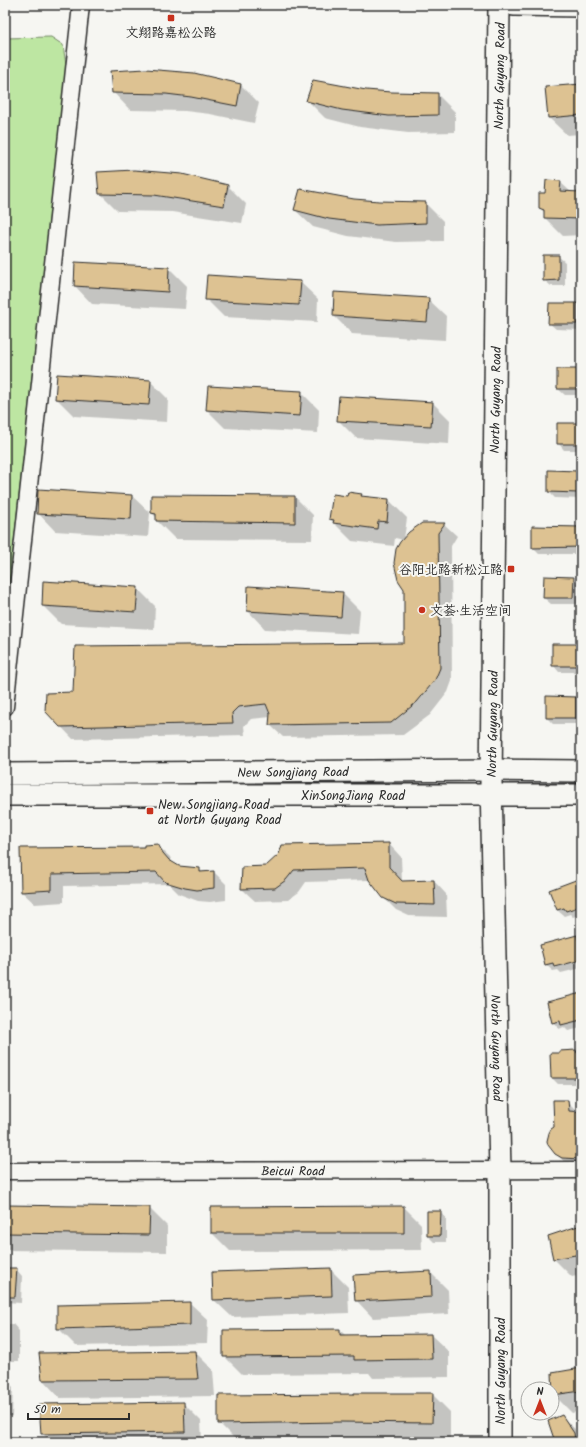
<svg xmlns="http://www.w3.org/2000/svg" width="586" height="1447" font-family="Kalam,'LXGW WenKai TC',sans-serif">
	<rect width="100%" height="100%" fill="#f6f6f2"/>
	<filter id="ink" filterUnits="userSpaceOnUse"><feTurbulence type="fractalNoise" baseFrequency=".025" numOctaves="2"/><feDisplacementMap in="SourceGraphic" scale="8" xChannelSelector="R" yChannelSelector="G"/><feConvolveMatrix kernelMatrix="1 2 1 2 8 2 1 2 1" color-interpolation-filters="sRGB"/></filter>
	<g filter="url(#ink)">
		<path fill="#bde6a2" stroke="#748866" d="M51 37 63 45 66 65 5 624V38Z"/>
		<path fill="#0003" d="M194 74 241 85 259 103 254 123 210 114 185 111 130 110 113 92Z
			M581 85V134L567 135 549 118Z
			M366 91 437 94 455 112V132L408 133 360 127 325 118 308 101Z
			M181 175 228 186 246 204 242 223 172 212 118 211 100 193Z
			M560 182 572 193H581V235L563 236 545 218V213L540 208 546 194Z
			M354 200 425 203 443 221V241L396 242 348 236 313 227 295 210Z
			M558 256 565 262V286H551L544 280Z
			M76 263 169 268 187 286 185 309 92 304 75 286Z
			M300 282 318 299 317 322 224 317 206 299Z
			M428 299 446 316 445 340 352 334 334 316Z
			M550 304 581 305V330L556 329 549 323Z
			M581 370V395H565L558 389Z
			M150 381 168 399 167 422 74 416 56 398Z
			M301 392 319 410 318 433 225 428 207 410Z
			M433 403 450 420 449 444 356 438 338 420Z
			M581 425V450H564L558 443Z
			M578 472 581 475V499L555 498 549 492Z
			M361 495 363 497 389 500 407 518 404 539 423 524H444L457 536 451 546 452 681 448 692 430 715 403 735 283 737 270 725 271 717 251 719 244 726 245 735 73 739 46 711 74 693 405 644 404 540 395 538 394 546 352 541 330 519 348 498Z
			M132 496 150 513 148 537 55 531 38 513Z
			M295 497 313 515 312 540 175 539 157 521V518L152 513Z
			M533 527H581V554H539L533 548Z
			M573 578 580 584 579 604H551L544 598Z
			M137 588 155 606 154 629 61 624 43 606Z
			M342 593 360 611 358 634 265 629 248 611Z
			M581 645V672H559L553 665Z
			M547 697 581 698V724H553L547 718Z
			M389 844 401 857 402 882 434 881 446 894 447 917 409 916 396 910 383 897 370 880 306 882 299 892 288 900 255 901 242 889 280 855Z
			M157 845 170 857 173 864 178 867 199 869 203 873 214 872 226 884V900L210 902 198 901 179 894 169 884 64 886V902L35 904 22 892 21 849 145 848Z
			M581 879V914L573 917 570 914 564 916 557 910Z
			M581 936V968L561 973 558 970 553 971 546 965 541 945Z
			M581 994V1028L568 1031 564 1027 559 1029 553 1022Z
			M576 1051 579 1054H581V1084H558L552 1078Z
			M567 1101 579 1113H581V1171L569 1166 556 1154 555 1128Z
			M5 1206 149 1208 167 1226V1252L5 1250Z
			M404 1207 421 1224 422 1250 230 1251 212 1233Z
			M440 1212 446 1218V1242H434L428 1236Z
			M581 1227V1275L572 1277 554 1259Z
			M5 1269H16L22 1276 21 1303 5 1302Z
			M330 1269 348 1287 349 1313 232 1317 214 1300Z
			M430 1272 448 1290 449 1314 373 1318 356 1300Z
			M190 1303 208 1320 207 1343 76 1346 58 1328Z
			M5 1324H13L19 1331V1361H5Z
			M224 1330H340L346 1336 431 1335 449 1352V1377L373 1378 369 1373 242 1374 224 1356Z
			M195 1352 213 1370 215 1396 60 1398 43 1380Z
			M581 1369V1411L572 1413 554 1395 553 1374Z
			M5 1381H7L13 1387 12 1416H5Z
			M432 1394 450 1412V1440L359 1439 237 1441 219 1423Z
			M183 1403 201 1421 202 1442H51L42 1433Z
			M562 1417 575 1429 581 1439V1442H556Z
			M5 1436 10 1442H5Z"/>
		<path fill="#ddc292" stroke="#2b2b2b" d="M146 69 194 73 241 84 237 106 191 97 166 94 112 93 110 71Z
			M313 80 366 90 391 92 438 93V115L389 116 342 110 306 101Z
			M581 84V115L548 118 545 87Z
			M134 170 182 174 228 185 224 206 154 195 99 194 97 172Z
			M546 180 561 181 560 191 581 192V219L544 218V210L539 208V193H545Z
			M300 189 354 199 379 201 426 202V223L377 225 329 219 294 210Z
			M543 255H559V280L543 281Z
			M75 262 169 267 168 292 74 286Z
			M207 275 301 281 299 305 205 300Z
			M334 292 429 298 427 322 333 316Z
			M549 303H577V324H548Z
			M557 369H581V389H557Z
			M57 374 151 380 149 405 55 399Z
			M208 386 302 391 300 416 206 410Z
			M339 396 433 402 431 426 337 421Z
			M557 423H581V444H557Z
			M548 470 578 471V493L548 492Z
			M38 489 132 495 131 519 37 514Z
			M348 492 362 494 361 496 389 499 387 522 378 521 377 529 333 523 334 520 329 519 333 494 347 496Z
			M151 495 295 496V523L156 521V514L151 513Z
			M422 523H445L438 533 440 668 435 680 417 702 391 723 269 725 270 714 266 704 238 707 232 713 233 723 60 727 45 711 46 693 73 692 75 646 404 643V589L398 580 394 563 396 549 400 542 409 532Z
			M532 526 581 527V547L532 548Z
			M544 576 574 577 573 598H543Z
			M43 581 138 587 136 612 42 606Z
			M248 586 343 592 341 617 247 611Z
			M552 644H581V666H552Z
			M546 696 576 697V718H546Z
			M389 843V867L402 881 434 880 435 905 396 904 383 898 369 880 365 868 294 870 286 880 275 888 241 889 242 867 266 866 279 854 282 845Z
			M158 844 163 853 169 860 179 866 200 868V872L214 871V888L197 890 185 888 165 882 156 872 52 874V890L21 892 20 848 144 847V845Z
			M581 878V906L566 911 564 908 557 910 549 890Z
			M577 935 578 940 581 939V960L554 967 553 963 545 965 540 945Z
			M581 993V1020L561 1025 560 1021 552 1023 547 1002Z
			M576 1050 577 1053H581V1078H551L550 1053H559V1051Z
			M553 1100H568L569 1111 581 1112V1159L562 1158 555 1154 548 1145 547 1141 549 1133 551 1129 554 1127Z
			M5 1205 150 1207 149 1235 5 1233Z
			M404 1206V1233H211V1207Z
			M427 1211H441L440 1236H427Z
			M581 1225V1254L553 1259 548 1236Z
			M5 1268H17L15 1297H5Z
			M331 1268 332 1296 213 1300 212 1272Z
			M431 1271 432 1297 355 1301 353 1275Z
			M190 1302V1325L57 1329V1305Z
			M340 1329V1335L431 1334 432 1359 354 1360V1356L223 1357V1330Z
			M195 1351 198 1379 42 1380 39 1353Z
			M581 1368V1391L553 1395 552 1373Z
			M354 1393H433L432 1423 341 1422 218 1424V1395L354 1394Z
			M184 1402 185 1432 41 1434 39 1404Z
			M562 1415 574 1433 575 1442H555L548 1421Z"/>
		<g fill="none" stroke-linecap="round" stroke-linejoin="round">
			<g stroke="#2b2b2b" stroke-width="19">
				<g id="minor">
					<path d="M5 707 81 5"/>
					<path id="s1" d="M5 1171 581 1170"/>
				</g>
			</g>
			<g stroke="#2b2b2b" stroke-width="24">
				<g id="major">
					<path id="s2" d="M499 5 491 785 500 1170V1442"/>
					<path d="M514 5 581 6"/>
					<path id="s3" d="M5 774 491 770 581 771"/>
					<path id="s4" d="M5 795H581"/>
				</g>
			</g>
			<use href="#minor" stroke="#f6f6f2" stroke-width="16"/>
			<use href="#major" stroke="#f6f6f2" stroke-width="21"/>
		</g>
	</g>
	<g fill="#c8321e" stroke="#f6f6f2" stroke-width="1.5">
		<rect x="167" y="14" width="8" height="8" rx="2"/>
		<rect x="507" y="565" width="8" height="8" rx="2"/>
		<circle cx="422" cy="610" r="4"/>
		<rect x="146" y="807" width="8" height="8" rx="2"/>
	</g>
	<g text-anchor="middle" stroke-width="4" stroke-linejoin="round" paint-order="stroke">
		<g font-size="13" fill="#2b2b2b" stroke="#f6f6f2" text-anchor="start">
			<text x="171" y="37" text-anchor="middle">文翔路嘉松公路</text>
			<text x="503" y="574" text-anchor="end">谷阳北路新松江路</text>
			<text x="430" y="615">文荟·生活空间</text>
			<text x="158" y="809">New Songjiang Road<tspan x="158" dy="15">at North Guyang Road</tspan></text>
		</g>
		<g font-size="13" fill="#2b2b2b" stroke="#f6f6f2">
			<text transform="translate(499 76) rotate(-89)" y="5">North Guyang Road</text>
			<text transform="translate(495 400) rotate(-89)" y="5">North Guyang Road</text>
			<text transform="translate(492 724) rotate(-89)" y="5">North Guyang Road</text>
			<text dy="5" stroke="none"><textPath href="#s3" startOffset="288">New Songjiang Road</textPath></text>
			<text dy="5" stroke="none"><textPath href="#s4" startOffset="348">XinSongJiang Road</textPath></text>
			<text dy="5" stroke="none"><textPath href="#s2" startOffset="1043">North Guyang Road</textPath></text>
			<text dy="5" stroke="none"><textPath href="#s1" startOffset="288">Beicui Road</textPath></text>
			<text transform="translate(500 1371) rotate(-90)" y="5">North Guyang Road</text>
		</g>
	</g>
	<rect width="586" height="1447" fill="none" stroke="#f6f6f2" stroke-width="20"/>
	<rect x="10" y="10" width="566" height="1427" fill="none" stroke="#2b2b2b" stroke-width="1.5" filter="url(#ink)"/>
	<g transform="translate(540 1401)"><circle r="19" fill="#f6f6f2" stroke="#a5a5a2"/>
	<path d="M0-3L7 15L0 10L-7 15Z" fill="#c8321e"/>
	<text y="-6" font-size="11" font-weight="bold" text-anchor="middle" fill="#2b2b2b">N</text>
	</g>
	<path d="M28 1413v6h101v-6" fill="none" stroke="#2b2b2b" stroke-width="2"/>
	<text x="34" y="1413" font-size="12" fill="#2b2b2b" stroke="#f6f6f2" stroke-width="3" paint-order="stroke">50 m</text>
</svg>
